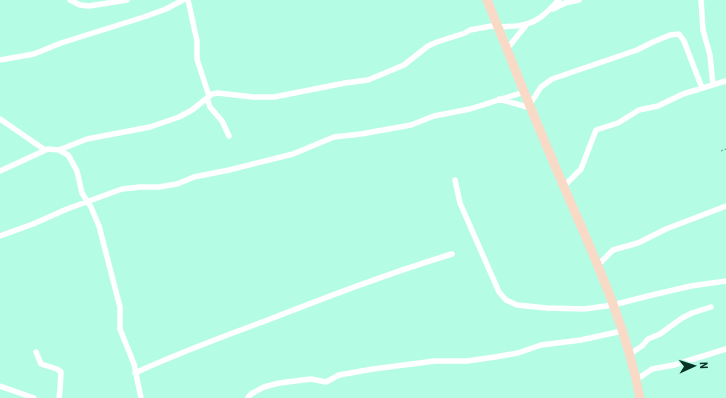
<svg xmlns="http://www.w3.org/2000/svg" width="726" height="398" font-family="'Roboto Condensed',sans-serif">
	<rect width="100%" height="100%" fill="#b5fce5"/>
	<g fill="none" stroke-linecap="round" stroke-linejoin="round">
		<path stroke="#5c9483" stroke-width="1" stroke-dasharray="2 2" stroke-linecap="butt" d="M721 151 726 149"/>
		<path stroke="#fff" stroke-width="5.5" d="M70 0 80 5 89 6 127 0
			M188 0 197 41V59L209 96
			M701 0 703 30 710 55 713 85
			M553 9 565 3 579 0
			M498 27C507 26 518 27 526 24 540 21 550 9 559 0
			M507 49 527 24
			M0 60 34 54 61 43 144 17 166 9 183 0
			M499 99 531 108
			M530 104 541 87 552 79 637 50 653 42 670 35 679 34 684 41 702 88
			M0 119 45 150
			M229 136 222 121 210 107 207 98 212 94 218 93 253 97H274L345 83 368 80 404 65 428 46 437 42 465 33 470 30 497 25
			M59 150 87 139 150 127 179 117 192 110 207 98
			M0 171 48 149 59 150 68 155 71 160 77 171 82 193 91 207 99 226 120 307V329L134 364 141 398
			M455 180 460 203 499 292 506 300 517 305 547 308 584 309 613 305 648 296 691 286 726 281
			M564 186 581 169 596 130 618 123 639 110 658 106 683 94 726 81
			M0 236 33 224 67 209 122 189 140 187H159L177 184 194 177 229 170 293 154 334 137 361 134 411 125 434 116 470 109 524 92
			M598 265 613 250 638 243 666 229 726 206
			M36 352 41 364 57 369 61 372 60 390 59 398
			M630 354 642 346 648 339 660 334 682 318 692 313 711 307
			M135 373C178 353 222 337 265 321 327 297 389 273 452 254
			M636 380 652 369 674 365 726 349
			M0 386 34 398
			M248 398 251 394 264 387 279 383 311 379 326 382 339 375 373 369 435 361H467L495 357 518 353 541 345 581 340 622 331"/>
		<path stroke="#f8dac7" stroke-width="9" d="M487 0C508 51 528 103 550 154 583 234 624 313 640 398"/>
	</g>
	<g transform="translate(694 366) rotate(87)" stroke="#b5fce5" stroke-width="3" paint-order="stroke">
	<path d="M0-3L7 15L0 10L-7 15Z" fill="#093227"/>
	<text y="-6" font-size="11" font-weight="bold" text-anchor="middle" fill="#093227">N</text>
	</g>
</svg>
